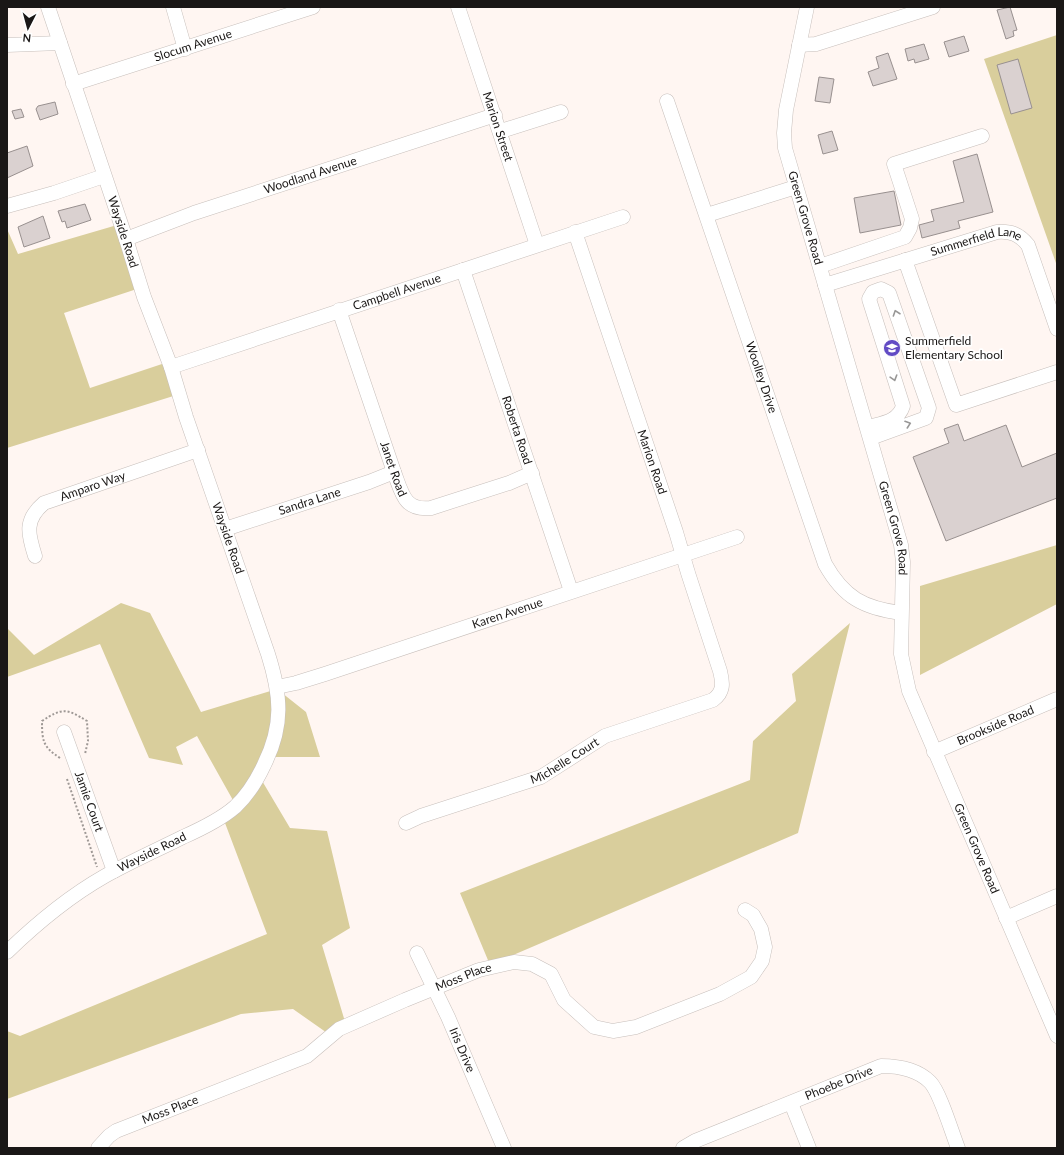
<svg xmlns="http://www.w3.org/2000/svg" width="1064" height="1155" font-family="Lato,sans-serif">
	<rect width="100%" height="100%" fill="#fff6f2"/>
	<path fill="#d9ce9c" d="M1057 35V266L984 59Z
		M124 223 146 286 64 313 90 388 171 361 183 393 7 448V229L18 254Z
		M1057 545V604L920 675V586Z
		M121 603 150 613 201 712 277 689 306 712 320 757H267L258 774 290 828 327 831 350 928 322 945 346 1025 330 1035 293 1009 241 1014 7 1099V1031L20 1036 267 934 222 815 234 802 197 736 176 747 183 765 149 758 100 644 7 677V628L34 655Z
		M850 623 798 833 490 965 460 893 750 780 753 741 796 701 792 674Z"/>
	<path fill="#dad1d0" stroke="#98908f" d="M1010 7 1017 30 1013 31 1014 36 1006 39 997 10Z
		M964 36 969 51 949 57 944 42Z
		M924 44 929 59 915 63 914 59 908 61 905 49Z
		M888 53 897 79 873 86 868 72 879 68 876 57Z
		M1018 59 1032 108 1011 114 997 65Z
		M819 77 834 79 830 103 815 101Z
		M55 102 58 114 40 120 36 109 38 106Z
		M21 109 24 117 15 119 12 111Z
		M832 131 838 150 823 154 818 135Z
		M27 146 33 166 7 178V153Z
		M977 154 993 212 958 221 960 228 922 238 919 225 934 221 931 210 964 202 953 161Z
		M894 191 901 225 860 233 854 198Z
		M85 204 91 220 67 228 65 221 62 222 58 211Z
		M43 216 50 238 24 247 18 227Z
		M958 424 964 441 1006 425 1022 467 1057 453V498L946 541 913 457 949 443 944 429Z"/>
	<g fill="none" stroke-linecap="round" stroke-linejoin="round">
		<g stroke="#c7bfbb" stroke-width="15">
			<g id="minor">
				<path d="M173 7 185 49"/>
				<path id="s1" d="M458 7 537 245"/>
				<path id="s2" d="M807 7 786 110 784 133 785 148 901 545 903 562 901 654 909 691 1057 1036"/>
				<path d="M7 45 60 43"/>
				<path d="M799 45 816 44 933 7"/>
				<path id="s3" d="M73 84 313 7"/>
				<path id="s4" d="M667 101 825 564C844 598 864 608 901 613"/>
				<path d="M501 131 561 112"/>
				<path d="M7 206 54 193 104 176"/>
				<path d="M707 215 796 187"/>
				<path id="s5" d="M126 239 194 213 495 115"/>
				<path d="M905 260 956 405 1057 372"/>
				<path d="M820 266 905 237 910 228 912 219 894 164 982 136"/>
				<path id="s6" d="M463 270 571 591"/>
				<path id="s7" d="M825 285 997 232C1011 231 1019 234 1028 245L1057 329"/>
				<path id="s8" d="M339 310 394 472C402 493 404 511 431 508L509 483 532 473"/>
				<path id="s9" d="M171 367 623 217"/>
				<path d="M868 427C882 423 898 422 903 406L869 299 873 292 881 289 889 293 929 408 926 418 871 438"/>
				<path id="s10" d="M225 529 369 482 394 472"/>
				<path id="s11" d="M35 556C28 534 24 520 44 503L198 450"/>
				<path id="s12" d="M277 687 296 683 325 674 737 537"/>
				<path id="s13" d="M64 732 114 871"/>
				<path id="s14" d="M934 752 1057 699"/>
				<path id="s15" d="M406 823 421 816 541 777 605 736 713 700C724 692 723 683 720 671L688 573 676 532 575 232"/>
				<path d="M1006 918 1057 896"/>
				<path id="s16" d="M7 952C37 923 68 897 105 876 130 862 157 850 183 837 201 829 220 820 235 807 248 795 257 780 264 765 284 725 281 695 268 654L186 417 171 367 144 297 126 239 48 7"/>
				<path id="s17" d="M417 953 448 1017 504 1148"/>
				<path d="M791 1103 809 1148"/>
				<path id="s18" d="M98 1148 109 1136 116 1131 307 1056 339 1029 405 1000 479 970 514 962 532 964 551 974 564 1000 594 1027 613 1031 636 1027 720 994 751 977 762 961 765 947 761 929 753 915 745 910"/>
				<path id="s19" d="M683 1148 695 1141 881 1066C899 1066 918 1070 930 1082 940 1092 952 1133 958 1148"/>
			</g>
		</g>
		<path stroke="#9f9996" stroke-width="2" stroke-dasharray="2 2" stroke-linecap="butt" d="M60 758C43 747 42 741 42 721 62 708 66 708 87 721L88 741 85 754
			M67 779 97 867"/>
		<use href="#minor" stroke="#fff" stroke-width="14"/>
	</g>
	<defs><path id="oneway-chevron" d="M-2-3.5L2.5 0L-2 3.5" fill="none" stroke-width="1.6" stroke-linecap="round" stroke-linejoin="round"/></defs>
	<g stroke="#989796">
		<use href="#oneway-chevron" transform="translate(896 313) rotate(-109)"/>
		<use href="#oneway-chevron" transform="translate(894 378) rotate(73)"/>
		<use href="#oneway-chevron" transform="translate(908 424) rotate(-19)"/>
	</g>
	<defs>
		<g id="school-disc" transform="scale(0.9)"><circle r="9.5" fill="#624bc4" stroke="#fff"/><path d="M0-5L7-2L0 1L-7-2ZM-4 1L0 2.5L4 1V4Q0 6-4 4Z" fill="#fff"/></g>
	</defs>
	<g fill-rule="evenodd">
		<use href="#school-disc" x="892" y="348"/>
	</g>
	<g text-anchor="middle" stroke-width="3.5" stroke-linejoin="round" paint-order="stroke">
		<g font-size="12" fill="#1a1716" stroke="#fff">
			<text dy="4" stroke="none"><textPath href="#s3" startOffset="126">Slocum Avenue</textPath></text>
			<text dy="4" stroke="none"><textPath href="#s1" startOffset="126">Marion Street</textPath></text>
			<text dy="4" stroke="none"><textPath href="#s5" startOffset="195">Woodland Avenue</textPath></text>
			<text dy="4" stroke="none"><textPath href="#s2" startOffset="216">Green Grove Road</textPath></text>
			<text transform="translate(123 232) rotate(72)" y="4">Wayside Road</text>
			<text dy="4" stroke="none"><textPath href="#s7" startOffset="158">Summerfield Lane</textPath></text>
			<text dy="4" stroke="none"><textPath href="#s9" startOffset="238">Campbell Avenue</textPath></text>
			<text dy="4" stroke="none"><textPath href="#s4" startOffset="292">Woolley Drive</textPath></text>
			<text dy="4" stroke="none"><textPath href="#s6" startOffset="169">Roberta Road</textPath></text>
			<text transform="translate(652 462) rotate(71)" y="4">Marion Road</text>
			<text dy="4" stroke="none"><textPath href="#s8" startOffset="168">Janet Road</textPath></text>
			<text dy="4" stroke="none"><textPath href="#s11" startOffset="110">Amparo Way</textPath></text>
			<text dy="4" stroke="none"><textPath href="#s10" startOffset="89">Sandra Lane</textPath></text>
			<text dy="4" stroke="none"><textPath href="#s2" startOffset="539">Green Grove Road</textPath></text>
			<text transform="translate(228 538) rotate(71)" y="4">Wayside Road</text>
			<text dy="4" stroke="none"><textPath href="#s12" startOffset="242">Karen Avenue</textPath></text>
			<text dy="4" stroke="none"><textPath href="#s14" startOffset="67">Brookside Road</textPath></text>
			<text dy="4" stroke="none"><textPath href="#s15" startOffset="171">Michelle Court</textPath></text>
			<text dy="4" stroke="none"><textPath href="#s13" startOffset="74">Jamie Court</textPath></text>
			<text dy="4" stroke="none"><textPath href="#s2" startOffset="875">Green Grove Road</textPath></text>
			<text dy="4" stroke="none"><textPath href="#s16" startOffset="177">Wayside Road</textPath></text>
			<text dy="4" stroke="none"><textPath href="#s18" startOffset="407">Moss Place</textPath></text>
			<text dy="4" stroke="none"><textPath href="#s17" startOffset="107">Iris Drive</textPath></text>
			<text dy="4" stroke="none"><textPath href="#s19" startOffset="169">Phoebe Drive</textPath></text>
			<text dy="4" stroke="none"><textPath href="#s18" startOffset="83">Moss Place</textPath></text>
		</g>
		<g font-size="12" fill="#1a1716" stroke="#fff" text-anchor="start">
			<text x="905" y="345">Summerfield<tspan x="905" dy="14">Elementary School</tspan></text>
		</g>
	</g>
	<rect width="1064" height="1155" fill="none" stroke="#1a1716" stroke-width="16"/>
	<g transform="translate(28 28) rotate(186)" stroke="#ffffff" stroke-width="3" paint-order="stroke">
	<path d="M0-3L7 15L0 10L-7 15Z" fill="#1a1716"/>
	<text y="-6" font-size="11" font-weight="bold" text-anchor="middle" fill="#1a1716">N</text>
	</g>
</svg>
